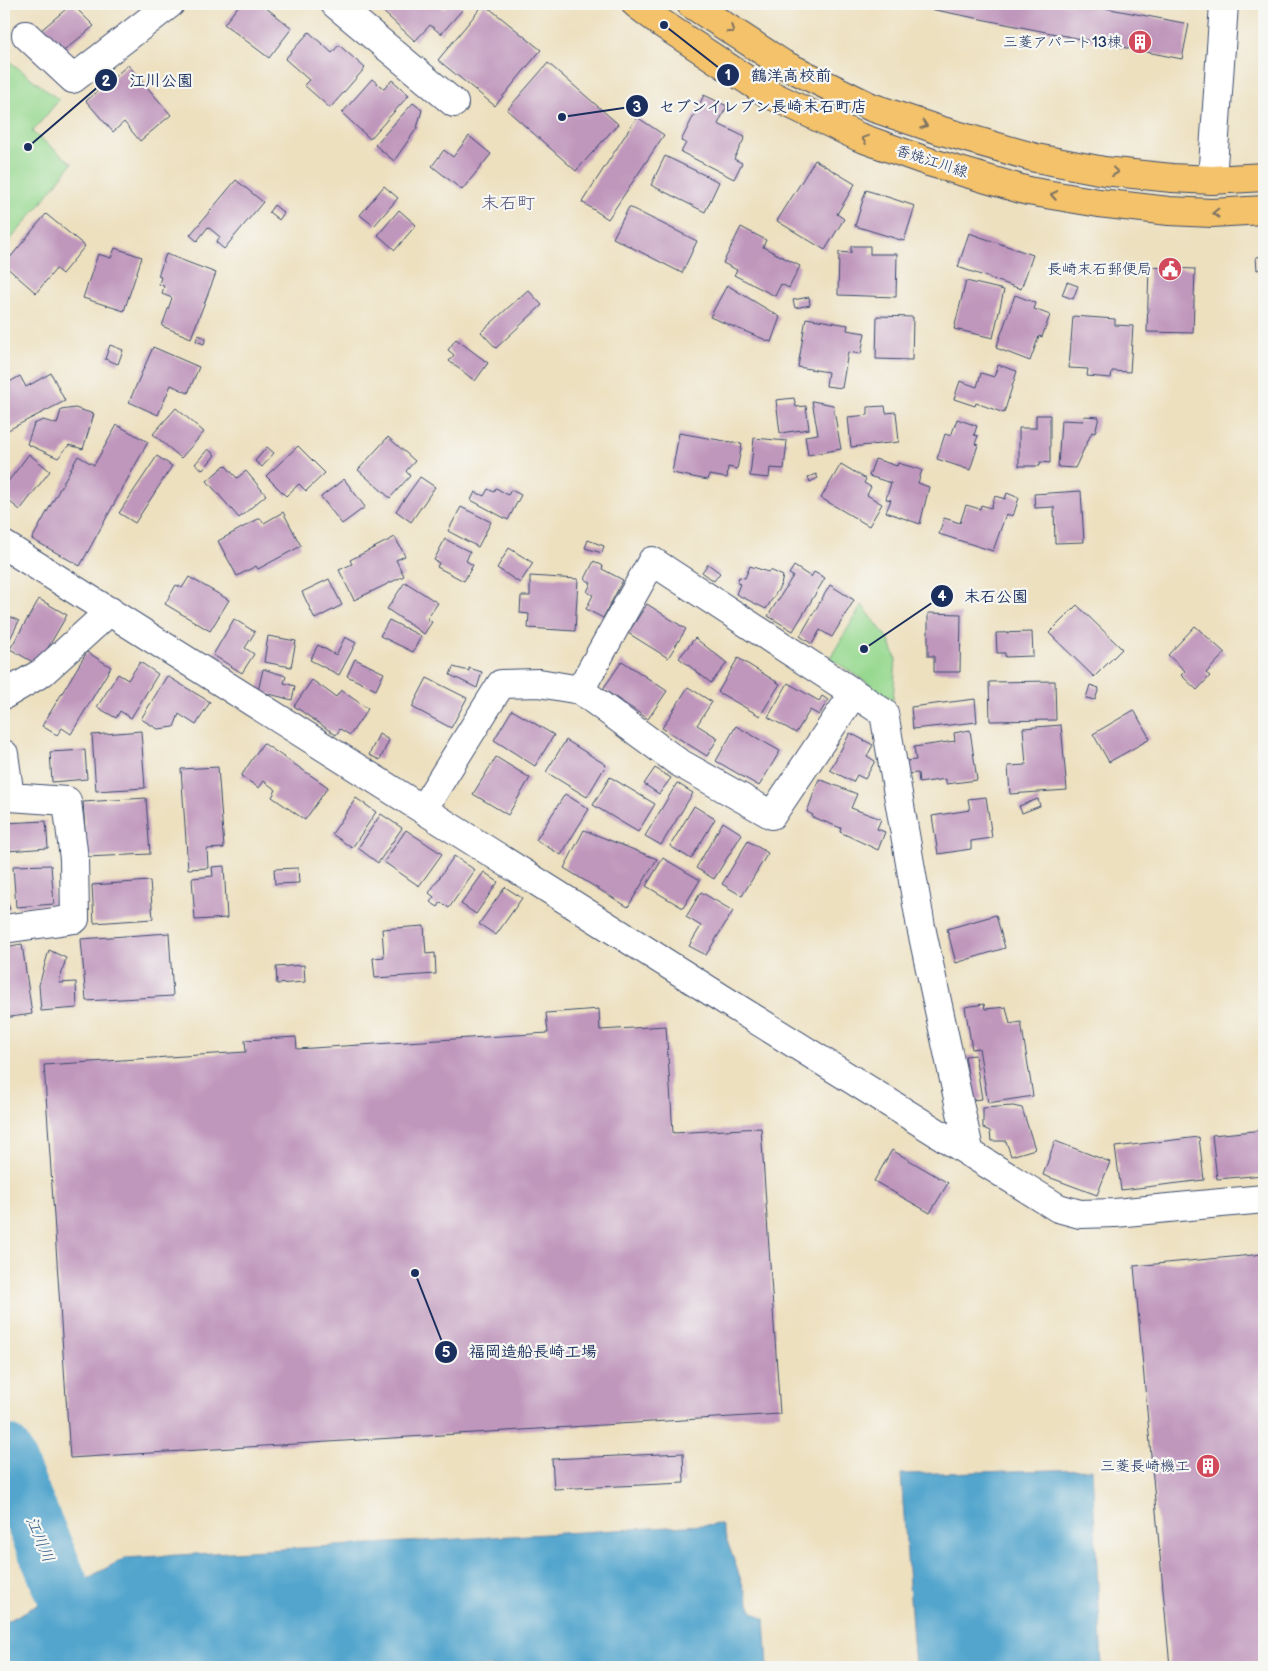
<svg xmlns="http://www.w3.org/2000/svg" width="1268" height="1671" font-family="'Balsamiq Sans','Klee One',sans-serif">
	<rect width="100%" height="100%" fill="#f6f6f2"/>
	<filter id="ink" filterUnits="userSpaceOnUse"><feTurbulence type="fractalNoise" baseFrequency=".02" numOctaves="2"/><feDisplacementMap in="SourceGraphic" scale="10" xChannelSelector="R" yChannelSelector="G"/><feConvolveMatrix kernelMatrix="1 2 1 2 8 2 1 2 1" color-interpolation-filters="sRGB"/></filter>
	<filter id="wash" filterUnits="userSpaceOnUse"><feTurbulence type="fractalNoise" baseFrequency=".0096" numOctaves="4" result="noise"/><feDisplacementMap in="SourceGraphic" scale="20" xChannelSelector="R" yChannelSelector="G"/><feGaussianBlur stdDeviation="1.12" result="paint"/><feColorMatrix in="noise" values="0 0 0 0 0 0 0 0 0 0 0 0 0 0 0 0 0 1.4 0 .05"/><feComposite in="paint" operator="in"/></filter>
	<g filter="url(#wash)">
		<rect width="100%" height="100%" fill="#ede0bf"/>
		<path fill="#97d990" stroke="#598477" d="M4 57 59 100 32 132 72 163 39 206 7 244 4 242Z
			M862 605 889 640 896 659 893 700 830 658Z"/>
		<path fill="#52a5cd" stroke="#366a96" d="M1092 1469 1102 1667H915L901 1474Z
			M721 1524 752 1611 765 1619 768 1667H4V1623L125 1558Z"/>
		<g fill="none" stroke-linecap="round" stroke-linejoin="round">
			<path stroke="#52a5cd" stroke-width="56" d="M4 1452 78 1626"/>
		</g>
		<g id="blocks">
			<path fill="#bf96bc" d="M72 4 94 26 60 54 40 31Z
				M240 4H261L292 28 269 58 224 24Z
				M381 4H438L444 9 449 4H456L463 9 441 34 430 25 415 41 378 7Z
				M484 4 541 50 495 106 438 60Z
				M905 4H1084L1189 24 1182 59Z
				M309 32 332 53 339 45 365 68 330 108 304 85 309 80 285 59Z
				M548 63 618 124 576 171 507 110Z
				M128 65 171 115 140 141 124 122 113 132 86 101Z
				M372 79 384 89 392 80 409 95 370 139 342 113Z
				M704 95 727 106 718 124 745 137 734 159 742 163 734 179 681 152 686 143 681 141Z
				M413 103 422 110 417 128 394 161 375 145Z
				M637 117 664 135 608 219 582 202Z
				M469 136 491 154 462 190 432 166 444 150 453 157Z
				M665 156 719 182 705 212 651 185Z
				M815 160 855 184 837 214 844 219 825 250 777 221Z
				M236 180 263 202 224 249 216 242 220 237 208 227 197 241 190 235Z
				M384 186 398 198 374 226 360 215Z
				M866 190 915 206 904 241 855 226Z
				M274 205 284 213 279 220 269 212Z
				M629 207 697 241 682 273 613 238Z
				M399 210 416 225 395 250 378 235Z
				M46 214 85 246 62 274 56 269 36 293 4 265Z
				M741 227 766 240 763 247 800 266 789 288 781 284 775 296 734 275 737 270 723 263Z
				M969 233 1033 255 1021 289 958 267Z
				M851 246H870V254H897L896 297 838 295 839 252 851 253Z
				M115 248 142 257 124 311 83 298 98 254 111 258Z
				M166 254 216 273 191 338 162 326 172 298 162 294 164 286 159 284 161 277 158 276Z
				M1264 256V286H1263L1261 269 1257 270 1256 257Z
				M1149 267 1195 269 1193 333 1147 332Z
				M966 281 1004 290 993 338 954 329Z
				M1067 282 1078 286 1073 299 1062 295Z
				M727 285 780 317 771 342 710 317Z
				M528 290 542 305 496 348 481 332Z
				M1015 295 1036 303 1034 309 1050 315 1042 337 1039 336 1030 361 996 348Z
				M809 297 810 305 795 308 793 300Z
				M877 316 913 317 912 360 876 359Z
				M1073 316 1115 319V325L1133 326 1130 372 1112 371 1111 378 1087 376 1088 369 1069 368Z
				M806 318 848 325 847 330 865 333 861 354 848 352 842 388 826 386 828 372 798 367Z
				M198 335 206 338 204 344 196 341Z
				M456 339 488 363 475 381 449 361 454 355 448 350Z
				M110 345 123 350 118 364 105 359Z
				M153 347 199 367 188 393 171 385 158 415 129 402Z
				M998 365 1017 371 1004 413 976 403 975 406 954 399 960 381 977 387 981 373 994 377Z
				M51 373 65 401 4 432V407H5L4 385 20 376 26 387Z
				M794 398 796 407 806 406 809 429 780 433 776 400Z
				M812 401 833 405 841 449 808 455 805 436 818 434Z
				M885 406 886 413 896 412 899 442 851 447 848 417 868 415V407Z
				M75 408 94 414 83 449 69 445 58 458 27 444 34 424 43 420 57 424 61 410Z
				M176 408 204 432 181 458 153 434Z
				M1036 415H1050V463L1040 462V466H1019V428H1036Z
				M1084 416 1099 417 1095 433 1092 432 1075 468 1058 467 1061 420 1083 421Z
				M957 419 977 426 974 435 978 436 975 444 978 445 970 470 937 459 945 434 951 436Z
				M117 425 148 442 80 566 32 539 78 456 94 465Z
				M679 433 742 444 737 469 728 467 727 478 709 475 708 480 672 473Z
				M388 437 415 461 406 471 410 476 390 498 358 470Z
				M754 438 787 441 784 469 770 468 769 478 750 476Z
				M298 446 325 473 306 491 299 484 286 496 266 476Z
				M267 447 274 453 262 467 255 461Z
				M208 449 215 455 203 470 195 464Z
				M29 454 50 471 20 510 4 497V487Z
				M157 456 172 466 135 523 119 513Z
				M875 459 897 466 898 463 922 470 918 483 929 487 920 524 886 512 891 500 886 499 891 483 869 476Z
				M841 464 866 479 864 483 871 487 867 495 882 504 869 526 821 498Z
				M225 465 237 478 246 471 266 495 239 518 207 481Z
				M816 474 818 478 810 482 808 477Z
				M420 477 435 487 411 522 396 511Z
				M344 479 365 507 342 524 321 497Z
				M496 488 508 495 511 490 521 495 508 520 471 500 475 492 484 496 488 489 494 492Z
				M1081 491 1084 542 1055 543 1054 507 1035 508 1034 494Z
				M1007 493 1019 498 1013 516 1006 514 993 551 939 534 944 518 960 523 966 505 980 509 981 505 991 508 995 496 1005 499Z
				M461 507 491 522 478 547 448 531Z
				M283 512 301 546 258 569 256 566 237 576 218 541 260 518 264 523Z
				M395 537 405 556 396 560 404 576 354 600 339 570 352 564 350 560Z
				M445 539 470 552 466 561 473 565 464 581 437 567 439 563 434 560Z
				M588 540 604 546 602 553 585 548Z
				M509 548 533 563 520 583 497 568Z
				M594 561 603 566 602 569 623 580 603 618 586 609 593 595 587 592 591 583 585 579Z
				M708 564 720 573 714 581 702 572Z
				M750 566 768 572 770 570 783 576 781 585 766 609 736 594 740 584 737 583 739 577 745 578Z
				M794 566 811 577 814 572 825 578 793 631 768 616 793 576 789 574Z
				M530 576 578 579 575 631 528 628 529 614 520 613 521 596H530Z
				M189 577 229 600 210 631 165 604 176 585 182 588Z
				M329 579 342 605 315 619 302 592Z
				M405 582 438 603 427 619 432 622 424 634 387 609Z
				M830 585 854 600 832 637 820 630 812 644 800 636Z
				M39 599 67 615 38 665 10 649Z
				M647 604 686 629 668 658 628 633Z
				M1077 605 1122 649 1094 677 1049 633Z
				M928 613 961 614 960 672H934V656H928Z
				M4 614 19 621 4 651Z
				M234 619 255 632 245 648 254 654 242 673 213 655Z
				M389 620 421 636 413 652 380 636Z
				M1195 626 1225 653 1206 673 1210 676 1197 690 1181 675 1185 671 1168 655Z
				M1032 632 1033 656 1005 657V653H997L996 633Z
				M268 636 296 641 291 667 264 662Z
				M345 637 356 643 339 675 310 660 318 645 336 655Z
				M695 638 727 663 711 683 679 658Z
				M87 652 111 667 71 734 62 728 57 735 42 726Z
				M738 658 780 684 760 716 718 692Z
				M355 659 384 673 376 690 347 676Z
				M622 661 667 691 648 719 603 689Z
				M140 662 158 674 131 718 120 711 116 718 97 707 118 674 128 680Z
				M453 667 469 671V668L482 672 477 688 450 675Z
				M263 669 286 676 284 683 295 686 292 700 258 691Z
				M167 676 210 702 196 725 179 714 174 727 158 729 141 719Z
				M427 678 467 698 451 728 412 707Z
				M312 680 336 697 341 690 368 709 350 735 340 729 336 735 294 706Z
				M1055 681 1056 720 990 721 989 682Z
				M788 683 819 701 822 696 828 700 819 715 810 710 796 733 768 717Z
				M1090 685 1099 688 1095 700 1086 698Z
				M688 687 712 702 697 725 718 738 707 756 662 728Z
				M975 699 977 722 913 729 911 707Z
				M512 710 554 735 535 766 494 740Z
				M1134 710 1150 739 1109 762 1093 734Z
				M1061 725 1067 790 1010 794 1008 766 1026 765 1023 728Z
				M736 726 780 751 759 786 716 761Z
				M970 730 977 780 946 784V779L919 783 918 773 907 774 906 761 916 760 914 747 955 741 954 733Z
				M141 731 145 788 96 791 92 735Z
				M850 733 873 745 867 756 875 761 865 779 857 775 853 782 830 770Z
				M379 734 389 740 380 760 369 755Z
				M566 740 606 765 587 797 546 772Z
				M263 743 328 787 305 820 272 797 276 790 264 781 259 788 241 776Z
				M85 750 87 779 52 782 50 752Z
				M496 757 530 778 508 815 473 794Z
				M218 767 224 848 207 849 208 868 188 869 181 769Z
				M655 768 671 778 659 794 644 784Z
				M610 777 655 804 638 832 593 805Z
				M819 779 857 794 851 808 881 819 877 829 885 832 878 850 840 832 841 828 812 817 813 815 807 812Z
				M677 783 693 793 661 845 645 836Z
				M565 794 589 809 561 855 536 840Z
				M986 797 992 838 971 841V849L938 854 932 816 970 810 968 799Z
				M146 798 150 854 87 857 83 802Z
				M356 798 376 812 352 848 332 834Z
				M1038 799 1040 806 1022 813 1019 806Z
				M694 806 715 819 691 859 670 846Z
				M381 814 402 828 378 863 358 848Z
				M46 821 48 848 7 851 5 823Z
				M723 822 742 834 714 879 696 868Z
				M406 830 442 854 419 886 384 862Z
				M584 830 657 859 628 907 564 868Z
				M748 841 768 853 742 896 722 884Z
				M454 856 475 870 449 908 441 902 438 907 430 902 434 897 429 893Z
				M663 858 700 880 683 908 646 886Z
				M51 865 54 904 16 907 13 866Z
				M224 866 227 918 195 920 192 878 213 876 212 867Z
				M298 868 299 883 275 884 274 869Z
				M484 872 498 882 476 914 461 904Z
				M150 881 153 919 94 923 92 885Z
				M505 887 522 898 496 935 479 924Z
				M4 891 10 909 4 911Z
				M701 892 733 911 706 955 689 946 701 926 686 917Z
				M996 915 1005 948 956 963 947 929Z
				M424 926 426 954 435 953 436 974 375 978 373 958 384 957 382 929Z
				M169 933 173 996 86 1001 81 939Z
				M22 944 32 1014 4 1018V991H5L4 984V947Z
				M49 950 66 958 59 983 76 982 77 1008 41 1011 39 985Z
				M304 965 305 982 277 984 276 967Z
				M984 1004 985 1009 1006 1007 1010 1024 1021 1022 1033 1096 988 1103 979 1048 972 1049 965 1007Z
				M599 1009 600 1030 666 1026 673 1133 761 1128 780 1414 70 1458 44 1065 246 1052 245 1040 296 1037 297 1049 548 1033 546 1013Z
				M975 1055 982 1099 972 1100 965 1056Z
				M1013 1106 1022 1108 1035 1149 1011 1156 1006 1141H991L990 1131 983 1128V1108Z
				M1264 1130V1175L1217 1179 1212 1135Z
				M1199 1137 1204 1180 1121 1190 1115 1147Z
				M1055 1141 1110 1162 1097 1195 1043 1175Z
				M892 1150 948 1183 930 1213 874 1181Z
				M1264 1254V1667H1170L1134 1266Z
				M683 1453 684 1483 554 1489 552 1459Z"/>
		</g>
	</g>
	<g filter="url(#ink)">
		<use href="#blocks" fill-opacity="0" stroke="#3a4a6d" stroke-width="1"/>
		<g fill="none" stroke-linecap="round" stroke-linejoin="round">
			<g stroke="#3a4a6d" stroke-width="30">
				<path id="street" d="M335 4 454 103
					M26 35 73 79 170 4
					M1212 180 1224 4
					M4 545 726 1001 1058 1208 1080 1214 1115 1213 1264 1199
					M854 693 884 713 921 927 970 1154
					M4 695 43 672 110 611
					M4 754 10 797 67 801 74 859 75 919 4 929
					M423 809 501 684 539 683 580 690 678 762 772 815 854 693 652 561 580 690"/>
			</g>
			<g stroke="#3a4a6d" stroke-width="30">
				<path id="primary" d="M636 4 664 25 767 93 859 137 929 162 1028 191 1099 203 1169 211 1212 213 1264 210
					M691 4 783 64 871 107 939 130 1036 158 1104 171 1172 178 1212 180 1264 177"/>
			</g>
			<use href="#street" stroke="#fff" stroke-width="28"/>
			<use href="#primary" stroke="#f3c26a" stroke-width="28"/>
		</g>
		<defs><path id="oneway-chevron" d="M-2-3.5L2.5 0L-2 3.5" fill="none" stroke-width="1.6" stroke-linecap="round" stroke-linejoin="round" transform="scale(1.25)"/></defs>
		<g stroke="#7c7163">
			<use href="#oneway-chevron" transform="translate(731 30) rotate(33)"/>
			<use href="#oneway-chevron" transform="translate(924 125) rotate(19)"/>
			<use href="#oneway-chevron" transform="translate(865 139) rotate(-160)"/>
			<use href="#oneway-chevron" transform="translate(1115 172) rotate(6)"/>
			<use href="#oneway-chevron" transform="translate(1054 195) rotate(-170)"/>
			<use href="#oneway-chevron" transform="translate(1216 213) rotate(179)"/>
		</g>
	</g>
	<defs>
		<g id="building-disc" transform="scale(1.25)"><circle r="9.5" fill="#d1495b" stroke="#f6f6f2"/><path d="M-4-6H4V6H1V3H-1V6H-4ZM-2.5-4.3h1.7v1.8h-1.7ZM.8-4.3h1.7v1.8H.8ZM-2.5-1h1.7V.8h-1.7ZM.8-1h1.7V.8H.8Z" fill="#fff"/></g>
		<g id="civic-disc" transform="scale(1.25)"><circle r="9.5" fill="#d1495b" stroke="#f6f6f2"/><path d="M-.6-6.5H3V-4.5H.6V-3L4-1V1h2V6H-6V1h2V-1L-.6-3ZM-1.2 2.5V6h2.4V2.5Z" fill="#fff"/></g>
	</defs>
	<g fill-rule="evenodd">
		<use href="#building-disc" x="1140" y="42"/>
		<use href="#civic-disc" x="1170" y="269"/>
		<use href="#building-disc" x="1208" y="1466"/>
	</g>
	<g text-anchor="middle" stroke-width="4.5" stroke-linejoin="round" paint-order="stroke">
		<g font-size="15" fill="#1b2f5e" stroke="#f6f6f2" text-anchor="end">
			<text x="1122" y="47">三菱アパート13棟</text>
			<text x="1152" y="274">長崎末石郵便局</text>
			<text x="1190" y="1471">三菱長崎機工</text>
		</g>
		<g font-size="15" fill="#1b2f5e" stroke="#f6f6f2">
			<text transform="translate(932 161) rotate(18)" y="5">香焼江川線</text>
		</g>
		<g font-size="16" font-style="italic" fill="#2e5885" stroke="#f6f6f2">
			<text transform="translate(41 1539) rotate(67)" y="6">江川川</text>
		</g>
		<g font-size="18" fill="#54537f" stroke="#f6f6f2">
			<text x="508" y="209">末石町</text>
		</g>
	</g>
	<path fill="none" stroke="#1b2f5e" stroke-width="2" d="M664 25L728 75M28 147L106 80M562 117L637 106M864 649L942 596M415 1273L446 1352"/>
	<g fill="#1b2f5e" stroke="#f6f6f2" stroke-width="2">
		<circle cx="664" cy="25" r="5"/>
		<circle cx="28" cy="147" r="5"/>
		<circle cx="562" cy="117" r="5"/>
		<circle cx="864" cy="649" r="5"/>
		<circle cx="415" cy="1273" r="5"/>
		<circle cx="728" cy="75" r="12"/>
		<circle cx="106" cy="80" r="12"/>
		<circle cx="637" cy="106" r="12"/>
		<circle cx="942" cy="596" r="12"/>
		<circle cx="446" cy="1352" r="12"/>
	</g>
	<g font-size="15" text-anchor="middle" font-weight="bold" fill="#fff">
		<text x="728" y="80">1</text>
		<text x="106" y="86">2</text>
		<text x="637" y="112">3</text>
		<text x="942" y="601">4</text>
		<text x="446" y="1357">5</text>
	</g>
	<g font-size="16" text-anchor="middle" font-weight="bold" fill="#1b2f5e" stroke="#f6f6f2" stroke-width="4.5" stroke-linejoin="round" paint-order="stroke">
		<text x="791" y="81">鶴洋高校前</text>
		<text x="161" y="86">江川公園</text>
		<text x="763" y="112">セブンイレブン長崎末石町店</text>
		<text x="996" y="602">末石公園</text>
		<text x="533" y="1357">福岡造船長崎工場</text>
	</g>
	<rect width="1268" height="1671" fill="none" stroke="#f6f6f2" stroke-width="20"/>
</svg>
